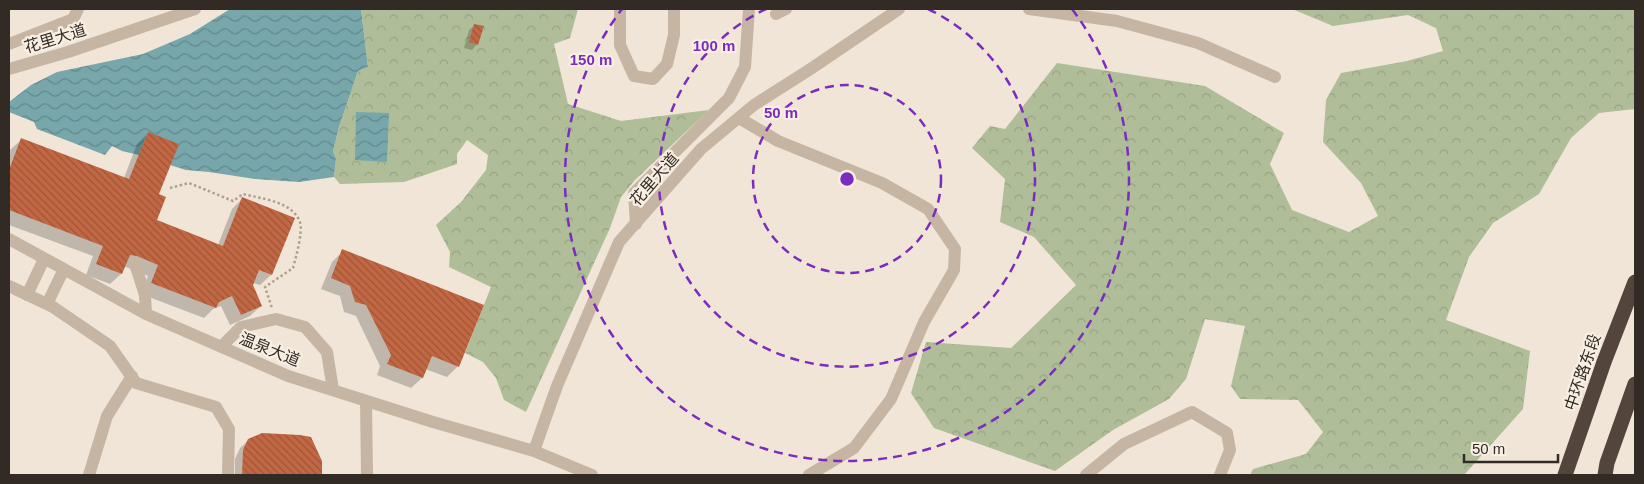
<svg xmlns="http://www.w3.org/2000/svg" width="1644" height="484" font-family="Helvetica,'Noto Sans SC',sans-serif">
	<defs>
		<pattern id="forest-crowns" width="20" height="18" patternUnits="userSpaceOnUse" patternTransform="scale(1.25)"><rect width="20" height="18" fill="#afbe98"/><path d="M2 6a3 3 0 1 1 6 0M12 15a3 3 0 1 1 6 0" fill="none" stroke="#97a383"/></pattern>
		<pattern id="water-waves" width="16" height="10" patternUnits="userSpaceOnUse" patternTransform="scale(1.25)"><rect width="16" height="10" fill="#77a7ab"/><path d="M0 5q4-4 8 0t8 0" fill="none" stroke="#62888b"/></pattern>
		<pattern id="building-back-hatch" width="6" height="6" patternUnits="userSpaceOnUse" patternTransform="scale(1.25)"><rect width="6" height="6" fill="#c26743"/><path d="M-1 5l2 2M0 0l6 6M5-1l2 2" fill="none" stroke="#9e5538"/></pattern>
	</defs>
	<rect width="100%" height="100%" fill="#f0e5d7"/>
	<path fill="url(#forest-crowns)" d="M361 9H578L570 38 554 44 568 104 621 121 709 110 635 180 621 197 610 228 526 412 504 400 496 378 483 362 465 353 491 287 449 267 450 252 436 225 461 202 486 170 488 155 467 140 457 154V164L404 182 340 184 334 177 336 159 333 151 339 127 358 71 368 67Z
		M1292 9H1635V109L1599 113 1571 138 1539 194 1493 223 1469 257 1446 320 1530 351 1523 409 1464 475H1250L1253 469 1306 454 1323 432 1298 400 1240 399 1231 386 1245 326 1205 319 1186 379 1169 399 1113 430 1055 471 934 428 911 393 926 342 1011 348 1076 285 1034 237 1000 222 1005 179 972 148 990 126 1005 129 1057 63 1205 86 1284 133 1270 164 1292 210 1349 232 1378 216 1361 183 1323 142 1326 100 1341 73 1407 61 1443 51 1436 28 1408 15 1333 26Z"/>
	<path fill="url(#water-waves)" d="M230 9H361L368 67 358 71 339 127 333 151 336 159 334 177 299 182 255 179 209 172 186 170 170 165 148 132 139 155 122 151 112 146 105 155 37 129 34 122 9 112V102L31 85 57 72 143 54 190 34Z
		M356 112 389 113 387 162 355 160Z"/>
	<path fill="#0003" d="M475 25 477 44 472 50 464 48 469 30Z
		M148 133 157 195 156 221 218 245 232 209 243 198 271 275 260 285 253 283 252 285 261 306 250 316 230 325 221 306 213 309 204 318 141 294 148 276 126 267 124 266 121 274 110 284 86 275 93 256 9 225V155L10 150 21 140 124 178 137 144Z
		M343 251 458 366 447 377 425 369 422 378 411 388 377 375 380 366 356 316 344 312 340 296 321 289 332 262Z
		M249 440 321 461 320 475H235V459L240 448Z"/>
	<path fill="url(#building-back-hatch)" d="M474 24 484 26 478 45 469 42Z
		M148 132 179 144 159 194 166 197 157 220 223 246 242 197 295 218 272 275 259 270 253 285 262 306 241 315 232 296 219 302 216 308 151 283 158 265 137 256 130 255 122 274 96 264 103 246 9 210V170L21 138 129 179Z
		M342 249 484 305 459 367 432 356 423 378 387 364 391 355 366 305 355 302 350 286 331 278Z
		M262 433 300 435 311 437 322 461V475H242L243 450 248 439Z"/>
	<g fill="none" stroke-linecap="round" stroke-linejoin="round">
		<path stroke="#b29f8e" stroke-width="2.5" stroke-dasharray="2.5 2.5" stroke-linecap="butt" d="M170 188 189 183 233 201 243 194C262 199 292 201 300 222 303 232 296 257 293 268L265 287 272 308"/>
		<path stroke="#c7b5a4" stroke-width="12" d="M620 9V45L634 76 653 79 667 64 674 35V9
			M1029 9 1117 21 1198 43 1275 77
			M776 14 786 9
			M9 44 73 19 78 9
			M9 69 68 52 195 9
			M739 118 778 141 882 183 928 209 955 249 954 270 924 322 891 399 854 448 809 475
			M636 224 634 193 729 98 745 67 749 9
			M9 239 146 314 288 376 433 422 534 451 592 475
			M135 264 145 295 146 314
			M9 286 53 307 110 346 136 383 216 407 229 429 228 475
			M27 295 44 259
			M47 304 64 269
			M221 347 241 327 276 319 305 327 327 352 333 390
			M366 401 367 475
			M534 451 557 386 619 242 701 149 754 105 809 70 899 9
			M89 475 107 416 132 376
			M1086 475 1124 444 1192 412 1227 433 1230 450 1220 475"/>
		<path stroke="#53443c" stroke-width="15" d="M1565 475 1604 362 1635 282
			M1605 475 1607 463 1635 384"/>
	</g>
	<g fill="none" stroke="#7b2cbf" stroke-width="2.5" stroke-dasharray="9 6">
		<circle cx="847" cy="179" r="94"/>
		<path d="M928 9A188 188 0 1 1 766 9"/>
		<path d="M1072 9A282 282 0 1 1 622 9"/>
	</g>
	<g text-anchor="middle" stroke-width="4.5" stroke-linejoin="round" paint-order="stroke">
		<g font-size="16" fill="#322a25" stroke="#f8efe3">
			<text transform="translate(55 38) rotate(-17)" y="6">花里大道</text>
			<text transform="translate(654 179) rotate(-49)" y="6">花里大道</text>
			<text transform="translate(270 349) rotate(22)" y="6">温泉大道</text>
			<text transform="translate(1582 372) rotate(-71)" y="6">中环路东段</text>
		</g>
	</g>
	<circle cx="847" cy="179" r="8" fill="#7b2cbf" stroke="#f8efe3" stroke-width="2.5"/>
	<g font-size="15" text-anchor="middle" font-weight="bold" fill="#7b2cbf" stroke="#f8efe3" stroke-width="4.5" stroke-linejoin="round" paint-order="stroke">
		<text x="714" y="51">100 m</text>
		<text x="591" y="65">150 m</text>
		<text x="781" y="118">50 m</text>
	</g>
	<rect width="1644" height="484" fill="none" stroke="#322a25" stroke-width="20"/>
	<path d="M1464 454v8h94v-8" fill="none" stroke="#322a25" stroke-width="2.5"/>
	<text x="1472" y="454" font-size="15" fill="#322a25" stroke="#f8efe3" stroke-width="4" paint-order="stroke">50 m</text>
</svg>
